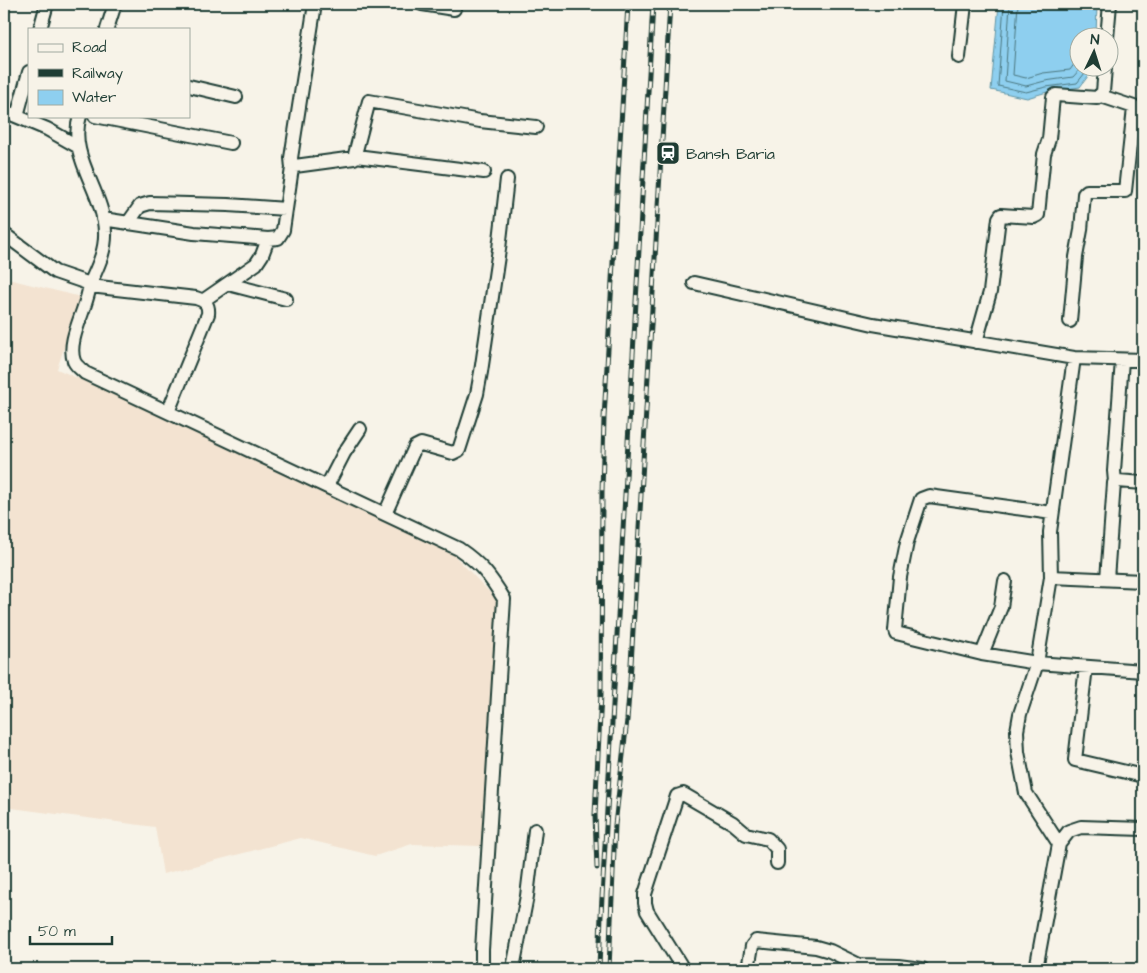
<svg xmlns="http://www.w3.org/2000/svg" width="1147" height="973" font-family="'Architects Daughter',sans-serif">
	<rect width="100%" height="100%" fill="#f7f3e8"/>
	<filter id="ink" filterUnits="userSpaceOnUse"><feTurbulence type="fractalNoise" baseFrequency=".02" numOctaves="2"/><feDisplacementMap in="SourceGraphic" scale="10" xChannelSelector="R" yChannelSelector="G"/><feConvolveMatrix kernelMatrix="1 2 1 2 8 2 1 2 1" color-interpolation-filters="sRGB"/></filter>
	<g filter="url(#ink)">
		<path fill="#f3e3d1" d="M4 278 81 297 57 369 259 459 452 553 497 600 481 846 412 844 375 856 301 838 163 874 155 827 4 807Z"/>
		<path fill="#8ecfef" stroke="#6295a4" d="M999 4H1097L1096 37 1080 38V68H1094L1080 87 1047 92 1027 98 991 90Z"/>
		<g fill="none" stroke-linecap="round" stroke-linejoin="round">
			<path stroke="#4b777f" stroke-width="1" d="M1004 4 998 86 1026 92 1046 87 1077 83 1089 68
				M1010 4 1005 81 1026 86 1045 81 1073 77 1081 68
				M1018 4 1013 75 1026 78 1043 73 1070 70 1080 56"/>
			<g stroke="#1f3d34" stroke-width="16">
				<path id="minor" d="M422 4 454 9
					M40 29 47 4
					M107 29 115 4
					M1107 38 1110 4
					M959 57 965 4
					M189 86 236 97
					M1101 96 1143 110
					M4 111 47 129 77 146
					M17 116 29 72
					M80 116C67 156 104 192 105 232 106 251 97 268 90 284
					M95 116 231 143
					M356 156 484 172
					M292 168 291 158 315 4
					M103 219 194 233 268 239 278 238 283 230 292 168 295 166 354 158 369 101 480 121 536 127
					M128 223 140 206 150 203 228 205 286 209
					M4 234 55 272 90 284C88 307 66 340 74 361 76 366 81 369 85 373L459 549C481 564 490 576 504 599L482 950V969
					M694 283 873 324 1074 358 1143 360
					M228 284 286 299
					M90 286 196 298C205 301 209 304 208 314L168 412
					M204 300 256 264 262 255 268 239
					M1070 321 1076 257 1081 230 1084 194 1087 191H1125L1134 108
					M976 342 990 292 999 218 1001 215 1034 217 1038 215 1044 154 1049 139 1053 97 1056 95 1097 98 1103 92 1105 68
					M1115 482 1114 471 1122 360
					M327 486 344 453 360 429
					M1052 513 929 496 921 499 907 542 900 577 895 630 896 633 982 654 1037 663 1143 671
					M385 514 415 447 421 444 453 453 459 450 477 394 481 372 499 249 507 179
					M1051 577 1143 581
					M1107 579 1114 483 1118 481 1143 483
					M982 654 1001 607 1005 581
					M1086 667 1075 760 1143 776
					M1059 844 1026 793 1018 752 1017 731 1020 714 1037 663 1051 577 1050 532 1074 358
					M515 969 514 963 527 896 535 830
					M683 969 647 911 645 903V894L677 796 683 794 733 823 746 834 768 839 777 849V863
					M748 969 752 946 756 941 816 947 830 951 859 965 898 966 922 969
					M1036 969 1059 844 1069 831 1081 827 1143 829"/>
			</g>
			<use href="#minor" stroke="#f7f3e8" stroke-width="12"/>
			<g stroke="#1f3d34" stroke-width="5">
				<path id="rail" d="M597 868 595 815 601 694 602 492 604 418 628 4
					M599 969 601 915 653 4
					M609 969 615 825 627 720 630 681 670 4"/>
			</g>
			<use href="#rail" stroke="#f7f3e8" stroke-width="3" stroke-dasharray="9" stroke-linecap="butt"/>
		</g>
	</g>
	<defs>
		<g id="station-square" transform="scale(1.25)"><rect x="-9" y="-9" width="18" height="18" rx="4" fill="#1f3d34" stroke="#f7f3e8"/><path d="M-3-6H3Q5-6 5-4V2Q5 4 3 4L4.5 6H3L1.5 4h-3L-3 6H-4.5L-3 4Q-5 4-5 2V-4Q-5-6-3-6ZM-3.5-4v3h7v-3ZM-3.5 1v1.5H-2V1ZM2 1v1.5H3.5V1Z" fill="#fff"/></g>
	</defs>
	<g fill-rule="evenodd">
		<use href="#station-square" x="668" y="153"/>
	</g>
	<g text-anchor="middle" stroke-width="4.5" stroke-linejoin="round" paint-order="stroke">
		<g font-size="16" fill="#1f3d34" stroke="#f7f3e8" text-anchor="start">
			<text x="686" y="159">Bansh Baria</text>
		</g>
	</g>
	<rect width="1147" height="973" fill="none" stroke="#f7f3e8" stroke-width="20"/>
	<rect x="10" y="10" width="1127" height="953" fill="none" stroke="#1f3d34" stroke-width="2" filter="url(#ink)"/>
	<rect x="28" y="28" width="162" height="90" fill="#f7f3e8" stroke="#a1aaa0"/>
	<rect x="38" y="44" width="25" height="8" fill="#f7f3e8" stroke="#a1aaa0"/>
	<text x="72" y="52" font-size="15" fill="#1f3d34">Road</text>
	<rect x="38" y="69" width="25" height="8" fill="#1f3d34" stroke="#a1aaa0"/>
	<text x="72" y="78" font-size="15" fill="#1f3d34">Railway</text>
	<rect x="38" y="90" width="25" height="15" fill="#8ecfef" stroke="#a1aaa0"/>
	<text x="72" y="102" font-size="15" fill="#1f3d34">Water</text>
	<g transform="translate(1094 52) rotate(4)"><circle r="24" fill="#f7f3e8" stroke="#a1aaa0"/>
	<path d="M0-4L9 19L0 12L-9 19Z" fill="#1f3d34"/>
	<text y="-8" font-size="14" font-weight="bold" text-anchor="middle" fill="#1f3d34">N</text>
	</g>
	<path d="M30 936v8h82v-8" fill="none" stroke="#1f3d34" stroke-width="2.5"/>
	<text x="38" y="936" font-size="15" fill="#1f3d34" stroke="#f7f3e8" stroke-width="4" paint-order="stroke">50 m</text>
</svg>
